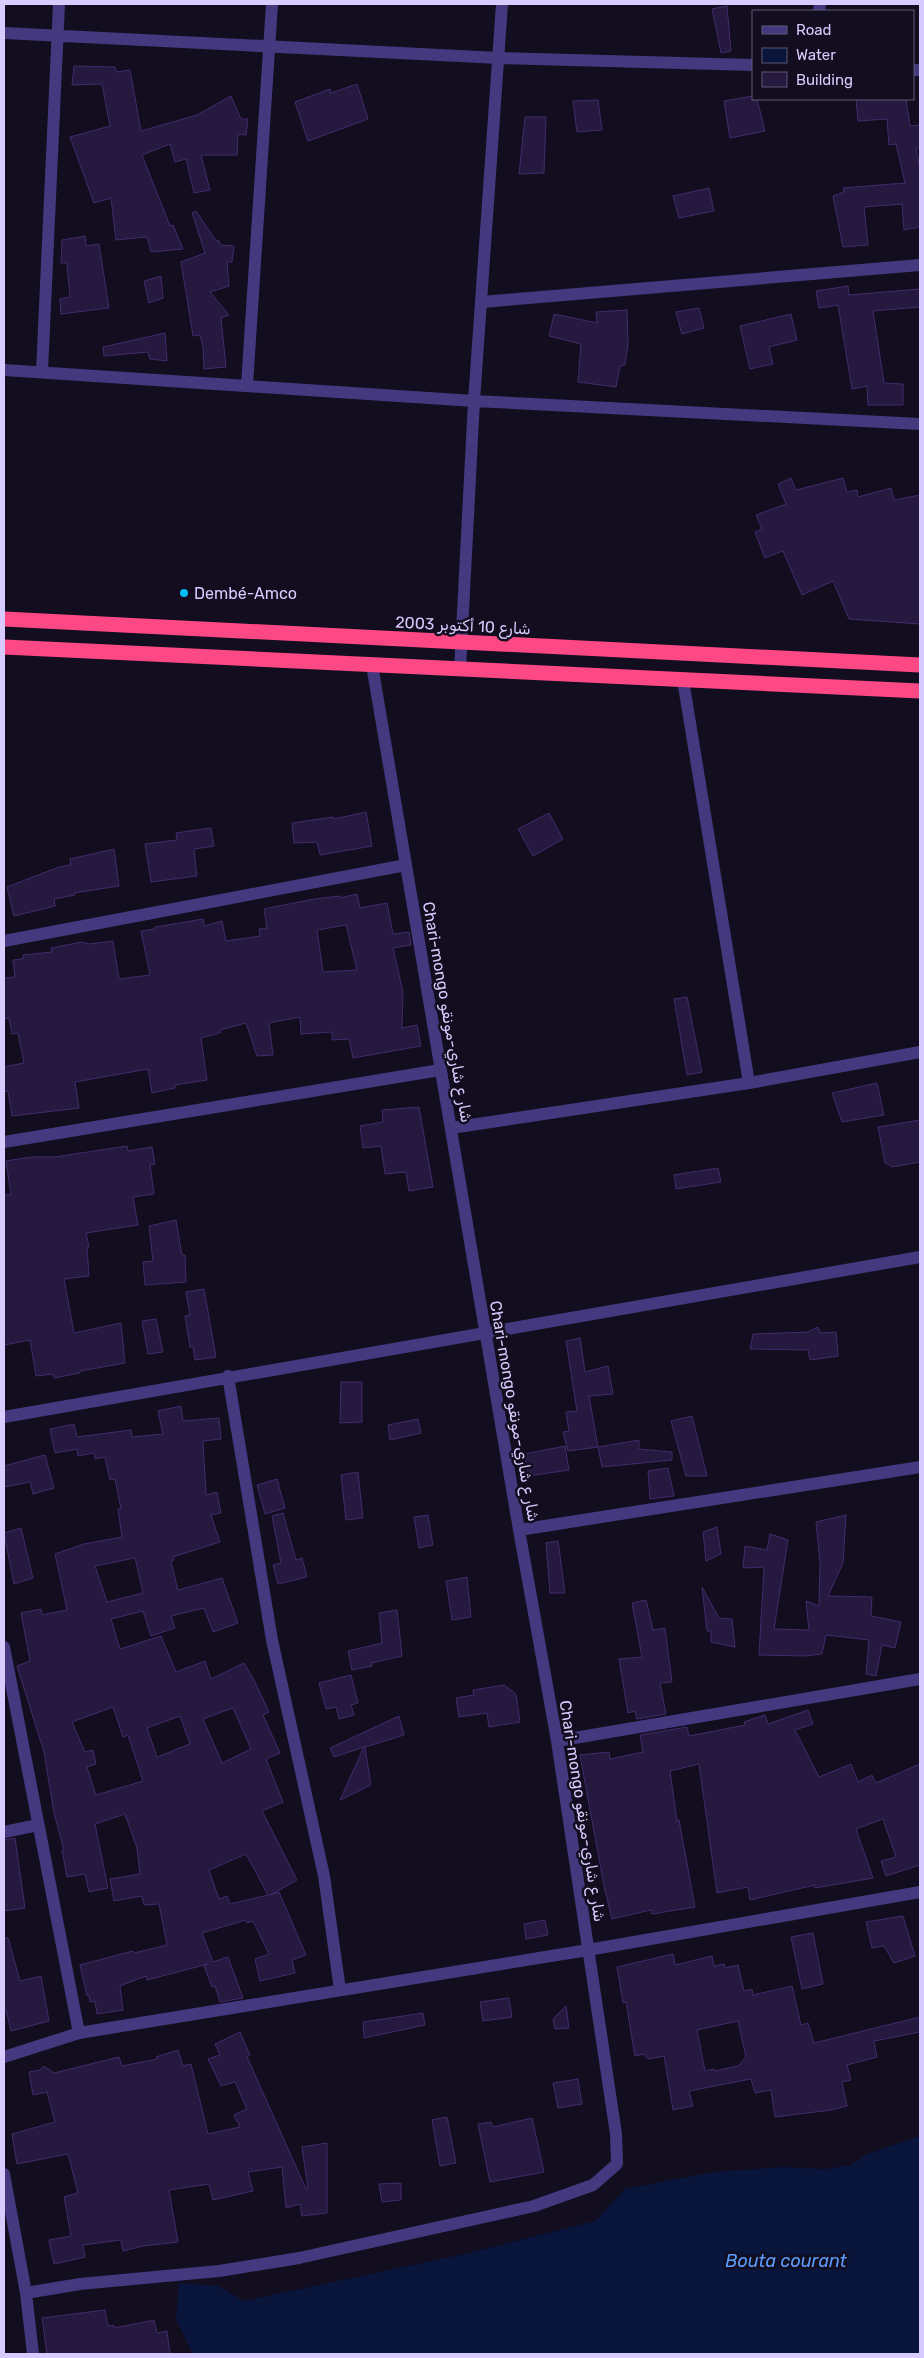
<svg xmlns="http://www.w3.org/2000/svg" width="924" height="2358" font-family="Rubik,Vazirmatn,sans-serif">
	<rect width="100%" height="100%" fill="#120d1f"/>
	<path fill="#09153b" d="M920 2136V2354H193L176 2319 179 2283 219 2286 244 2301 460 2255 595 2221 625 2189 713 2172 784 2167 826 2169 851 2165 867 2154Z"/>
	<path fill="#261940" stroke="#412b6c" fill-rule="evenodd" d="M727 6 731 51 721 53 712 9Z
		M74 66 115 67 116 72 130 70 141 131 197 115 231 96 241 119H248L246 135 238 134 237 155H201L210 190 194 193 186 159 175 162 170 144 142 155 170 226 173 225 183 249 151 252 147 237 116 240 111 198 94 203 70 137 110 126 102 84 72 85Z
		M357 84 368 119 308 141 295 102 330 89 331 93Z
		M753 96V99H757L765 131 730 138 724 101Z
		M856 99H906L910 126 920 125V148L916 149 920 170V227L904 230 902 204 864 207 868 245 843 247 833 196 844 192 843 188 905 183 896 144 889 145 887 119 858 121Z
		M598 100 602 130 577 132 573 101Z
		M525 117H546L544 173 519 174Z
		M709 188 714 211 679 218 673 196Z
		M196 211 216 241 218 240 221 245 234 246 232 262H227L229 286 210 292 229 315 221 318 226 367 204 369 203 347 200 335 193 336 181 262 205 253 192 213Z
		M85 236 86 246 99 244 109 308 61 314 60 299 70 297 67 263H61L62 240Z
		M161 276 163 298 149 303 144 281Z
		M848 286 849 295 920 289V307L873 311 884 383 903 384V405H868L867 386 852 389 838 305 819 308 816 291Z
		M699 308 704 328 682 334 676 312Z
		M627 310 628 344 625 365 620 366 616 387 578 382 581 344 549 336 554 314 597 323 596 312Z
		M791 314 797 340 769 347 773 364 750 369 740 326Z
		M165 333 167 361 150 359 148 352 104 356 103 347Z
		M791 478 796 490 843 478 847 492 857 490 858 497 891 488 894 500 920 495V624L849 619 833 581 802 595 783 551 765 558 755 532 762 529 756 515 786 504 778 484Z
		M366 812 372 846 320 855 317 842 294 843 292 823 333 817 334 819Z
		M549 813 563 839 533 856 518 829Z
		M211 828 214 846 194 849 197 876 151 882 145 844 177 840 176 833Z
		M114 849 119 886 74 893 75 895 54 899 55 906 14 916 7 887 59 867 71 865 70 859Z
		M357 894 360 908 387 903 393 934 409 932 411 945 393 948 403 992 402 1028 417 1025 421 1046 353 1058 349 1039 332 1040V1032L301 1034 300 1017 269 1023 273 1055 257 1056 246 1023 220 1030V1033L201 1038 207 1080 175 1085V1088L152 1093 148 1069 75 1082 79 1108 12 1116 8 1091 4 1092V1067L24 1063 18 1033 12 1034 9 1018 4 1019V978L15 977 13 960 23 959V955L52 952 51 948 82 942 89 944 113 941 119 979 150 975 141 931 155 929V927L203 919 204 926 222 921 226 941 260 936 259 929 267 928 264 909 314 899 340 896V898ZM346 925 357 970 323 972 317 930Z
		M687 997 702 1072 687 1075 674 999Z
		M877 1083 884 1115 842 1122 832 1093Z
		M419 1107 433 1187 409 1191 406 1172 385 1174 381 1146 363 1148 360 1126 383 1122 382 1110Z
		M920 1120V1162L893 1167 885 1163 878 1127Z
		M127 1146 128 1151 152 1147 155 1164 150 1165 154 1194 133 1197 138 1225 86 1233 89 1247 87 1248 89 1276 64 1279 74 1333 121 1323 125 1363 80 1371V1373L54 1378 53 1374 36 1376 30 1340 4 1345V1195H11L6 1161 31 1157H55Z
		M718 1168 721 1182 676 1189 674 1175Z
		M176 1220 182 1255H185L186 1282 145 1285 143 1262 153 1261 149 1226Z
		M204 1289 216 1357 195 1360 193 1347H190L185 1316 190 1315 186 1292Z
		M156 1319 163 1352 148 1354 142 1321Z
		M818 1327 820 1333 836 1332 838 1356 810 1360 808 1350 750 1349 753 1334 808 1332Z
		M580 1338 585 1372 608 1366 613 1394 589 1396 598 1447 568 1451 563 1432 569 1431 566 1412 577 1411 566 1341Z
		M341 1382H362V1422L340 1423Z
		M181 1406 183 1421 219 1418 221 1439 203 1441 206 1495 217 1492 221 1513 211 1515 220 1542 173 1557 174 1560 171 1561 178 1590 222 1578 238 1623 213 1632 204 1608 171 1616 175 1628 151 1636 143 1611 111 1619 120 1649 161 1636 176 1672 205 1661 211 1679 244 1663 254 1680 269 1712 263 1715 280 1753 266 1759 283 1802 262 1811 297 1880 270 1895 279 1892 306 1955 292 1960 295 1973 260 1981 255 1959 269 1954 253 1921 247 1923 246 1920 202 1933 213 1962 228 1957 243 1998 220 2002 215 1986 212 1987 204 1966 208 1964 147 1980 146 1976 120 1986 123 2010 97 2014 95 2001 90 2002 89 1995 87 1996 80 1965 133 1951 134 1953 167 1945 159 1904 144 1905 142 1896 114 1901 110 1879 140 1874 137 1848 125 1814 95 1824 108 1888 89 1892 85 1874 67 1877 62 1850H64L54 1813 44 1752 17 1666 30 1661 21 1613 41 1609 42 1615 67 1610 55 1554 84 1544 122 1537 118 1509H121L115 1479 110 1480 105 1457 95 1459 94 1453 78 1456 77 1449 55 1453 50 1429 74 1424 77 1437 131 1430 132 1437 163 1434 158 1411ZM135 1558 143 1593 107 1602 95 1566ZM113 1707 123 1737 128 1735 143 1781 96 1795 87 1767 96 1764 93 1750 85 1752 72 1722ZM233 1708 251 1749 222 1763 203 1719ZM180 1716 190 1744 157 1757 147 1728ZM246 1854 268 1895 230 1904 227 1896 219 1899 209 1870Z
		M692 1416 707 1476H686L671 1421Z
		M418 1419 421 1433 390 1440 388 1425Z
		M639 1440V1449L672 1452V1460L602 1467 598 1447Z
		M565 1446 569 1470 528 1476 525 1454Z
		M45 1455 54 1488 33 1494 30 1482 4 1487V1466Z
		M668 1468 674 1496 650 1499 648 1471Z
		M358 1472 363 1518 346 1520 341 1475Z
		M277 1479 285 1508 265 1514 257 1485Z
		M283 1513 296 1560 302 1558 307 1577 278 1584 273 1565 281 1563 272 1516Z
		M428 1515 433 1545 419 1548 414 1517Z
		M846 1515 843 1563 828 1596 872 1597 871 1616 901 1622 895 1648 882 1645 876 1676 866 1674 869 1640 826 1635 822 1654 804 1656 759 1655 764 1567 743 1568 745 1546 767 1550 770 1534 788 1540 774 1629 809 1630 806 1601 819 1606 820 1561 816 1522Z
		M717 1527 721 1554 706 1561 703 1532Z
		M21 1528 33 1578 14 1584 4 1533Z
		M558 1541 565 1593H550L546 1543Z
		M467 1577 471 1617 452 1620 446 1581Z
		M702 1587 719 1618 732 1619 735 1647 711 1642V1631H707Z
		M646 1600 653 1630 665 1628 672 1682 660 1683 666 1714 637 1719 635 1711 628 1713 619 1659 642 1657 632 1603Z
		M397 1610 402 1656 372 1663V1666L352 1670 348 1651 382 1643 379 1613Z
		M351 1675 358 1703 351 1705 354 1715 339 1719 336 1707 326 1709 319 1683Z
		M504 1685 516 1694 520 1722 489 1727 487 1713 459 1717 456 1698 474 1695 473 1690Z
		M808 1710 813 1724 795 1730 819 1777 851 1764 858 1782 872 1775 876 1783 920 1764V1865L886 1876 881 1861 896 1857 883 1819 856 1829 873 1878 815 1888V1885L750 1900 748 1887 717 1893 699 1764 670 1771 677 1821 679 1820 695 1907 652 1914 651 1910 612 1919 604 1886 580 1755 609 1752 610 1759 643 1752 640 1735 687 1727 689 1736 745 1725 744 1722 765 1715 768 1724Z
		M399 1716 404 1735 365 1747 371 1785 340 1800 364 1747 334 1757 330 1748Z
		M15 1838 25 1908 4 1911V1840Z
		M903 1916 915 1956 894 1963 884 1946 872 1948 866 1922Z
		M545 1920 548 1935 526 1939 524 1924Z
		M813 1933 823 1984 802 1989 791 1937Z
		M4 1938H8L20 1981 41 1976 49 2021 11 2031 6 2010 4 2011Z
		M673 1954 675 1965 712 1956 714 1966 724 1964 725 1968 738 1965 744 1991 752 1989 753 1995 792 1986 801 2025 808 2023 814 2043 920 2017V2032L874 2041 877 2057 847 2065 851 2080 842 2082 847 2106 831 2110 775 2117 771 2090 755 2093 751 2079 689 2091 693 2106 673 2110 664 2056 648 2059 644 2054 635 2056 626 2002 623 2003 617 1967ZM738 2021 746 2057 738 2066 715 2071 714 2069 705 2071 697 2030Z
		M509 1998 512 2017 483 2021 480 2002Z
		M566 2006 569 2028 555 2029 553 2019Z
		M423 2013 425 2025 364 2038 363 2022Z
		M240 2032 250 2055 247 2057 306 2189H308L302 2147 327 2143V2213L302 2216 300 2204 286 2208 282 2167 248 2172 253 2191 213 2200 209 2184 169 2190 178 2242 143 2246 123 2251 121 2240 83 2245 85 2257 54 2264 49 2240 71 2236 64 2197 78 2193 68 2154 17 2164 12 2134 55 2122 47 2092 33 2095 29 2072 40 2070 44 2066 54 2073 119 2057 122 2066 157 2059 156 2057 178 2050 183 2066 191 2064 208 2134 240 2127 234 2115 247 2109 235 2082 221 2086 208 2059 220 2055 215 2044Z
		M578 2079 582 2104 558 2108 553 2083Z
		M447 2117 456 2163 440 2166 432 2120Z
		M532 2118 544 2172 490 2182 478 2124 491 2122 493 2127Z
		M401 2183V2200L382 2202 379 2184Z
		M105 2310 108 2326 114 2325V2328L154 2320 157 2333 167 2331 170 2354H47L42 2318Z"/>
	<g fill="none" stroke-linecap="round" stroke-linejoin="round">
		<path stroke="#44387e" stroke-width="12" d="M819 11 820 4
			M4 33 499 58 753 65
			M913 70H920
			M482 302 920 265
			M4 370 474 401 920 424
			M42 371 59 4
			M247 385 272 4
			M460 669 474 401 502 4
			M683 680 749 1083
			M4 941 406 865
			M451 1128 749 1083 920 1052
			M4 1142 440 1070
			M228 1376 272 1640 324 1876 340 1990
			M4 1417 920 1257
			M519 1530 920 1467
			M4 1647 79 2033
			M557 1741 920 1679
			M4 1832 38 1825
			M4 2057 79 2033 588 1950 920 1892
			M4 2174 26 2293 33 2354
			M26 2293 80 2284 219 2271 299 2258 534 2206 593 2185 617 2164 616 2134 557 1741 519 1530 372 665"/>
		<path stroke="#fd4886" stroke-width="15" d="M4 619 920 665
			M4 647 920 691"/>
	</g>
	<circle fill="#02bbf3" stroke="#120d1f" stroke-width="2" cx="184" cy="593" r="5"/>
	<g text-anchor="middle" stroke-width="5" stroke-linejoin="round" paint-order="stroke">
		<g font-size="16" fill="#d8cbfe" stroke="#120d1f" text-anchor="start">
			<text x="194" y="599">Dembé-Amco</text>
		</g>
		<g font-size="16" fill="#d8cbfe" stroke="#120d1f">
			<text transform="translate(463 625) rotate(3)" y="6">شارع 10 أكتوبر 2003</text>
			<text transform="translate(448 1012) rotate(80)" y="6">Chari-mongo شار ع شاري-مونقو</text>
			<text transform="translate(515 1411) rotate(80)" y="6">Chari-mongo شار ع شاري-مونقو</text>
			<text transform="translate(583 1811) rotate(81)" y="6">Chari-mongo شار ع شاري-مونقو</text>
		</g>
		<g font-size="18" font-style="italic" fill="#5a9cfd" stroke="#120d1f">
			<text x="786" y="2267">Bouta courant</text>
		</g>
	</g>
	<rect width="924" height="2358" fill="none" stroke="#d8cbfe" stroke-width="10"/>
	<rect x="752" y="10" width="162" height="90" fill="#120d1f" stroke="#615978"/>
	<rect x="762" y="26" width="25" height="8" fill="#44387e" stroke="#615978"/>
	<text x="796" y="35" font-size="15" fill="#d8cbfe">Road</text>
	<rect x="762" y="48" width="25" height="15" fill="#09153b" stroke="#615978"/>
	<text x="796" y="60" font-size="15" fill="#d8cbfe">Water</text>
	<rect x="762" y="72" width="25" height="15" fill="#261940" stroke="#615978"/>
	<text x="796" y="85" font-size="15" fill="#d8cbfe">Building</text>
</svg>
